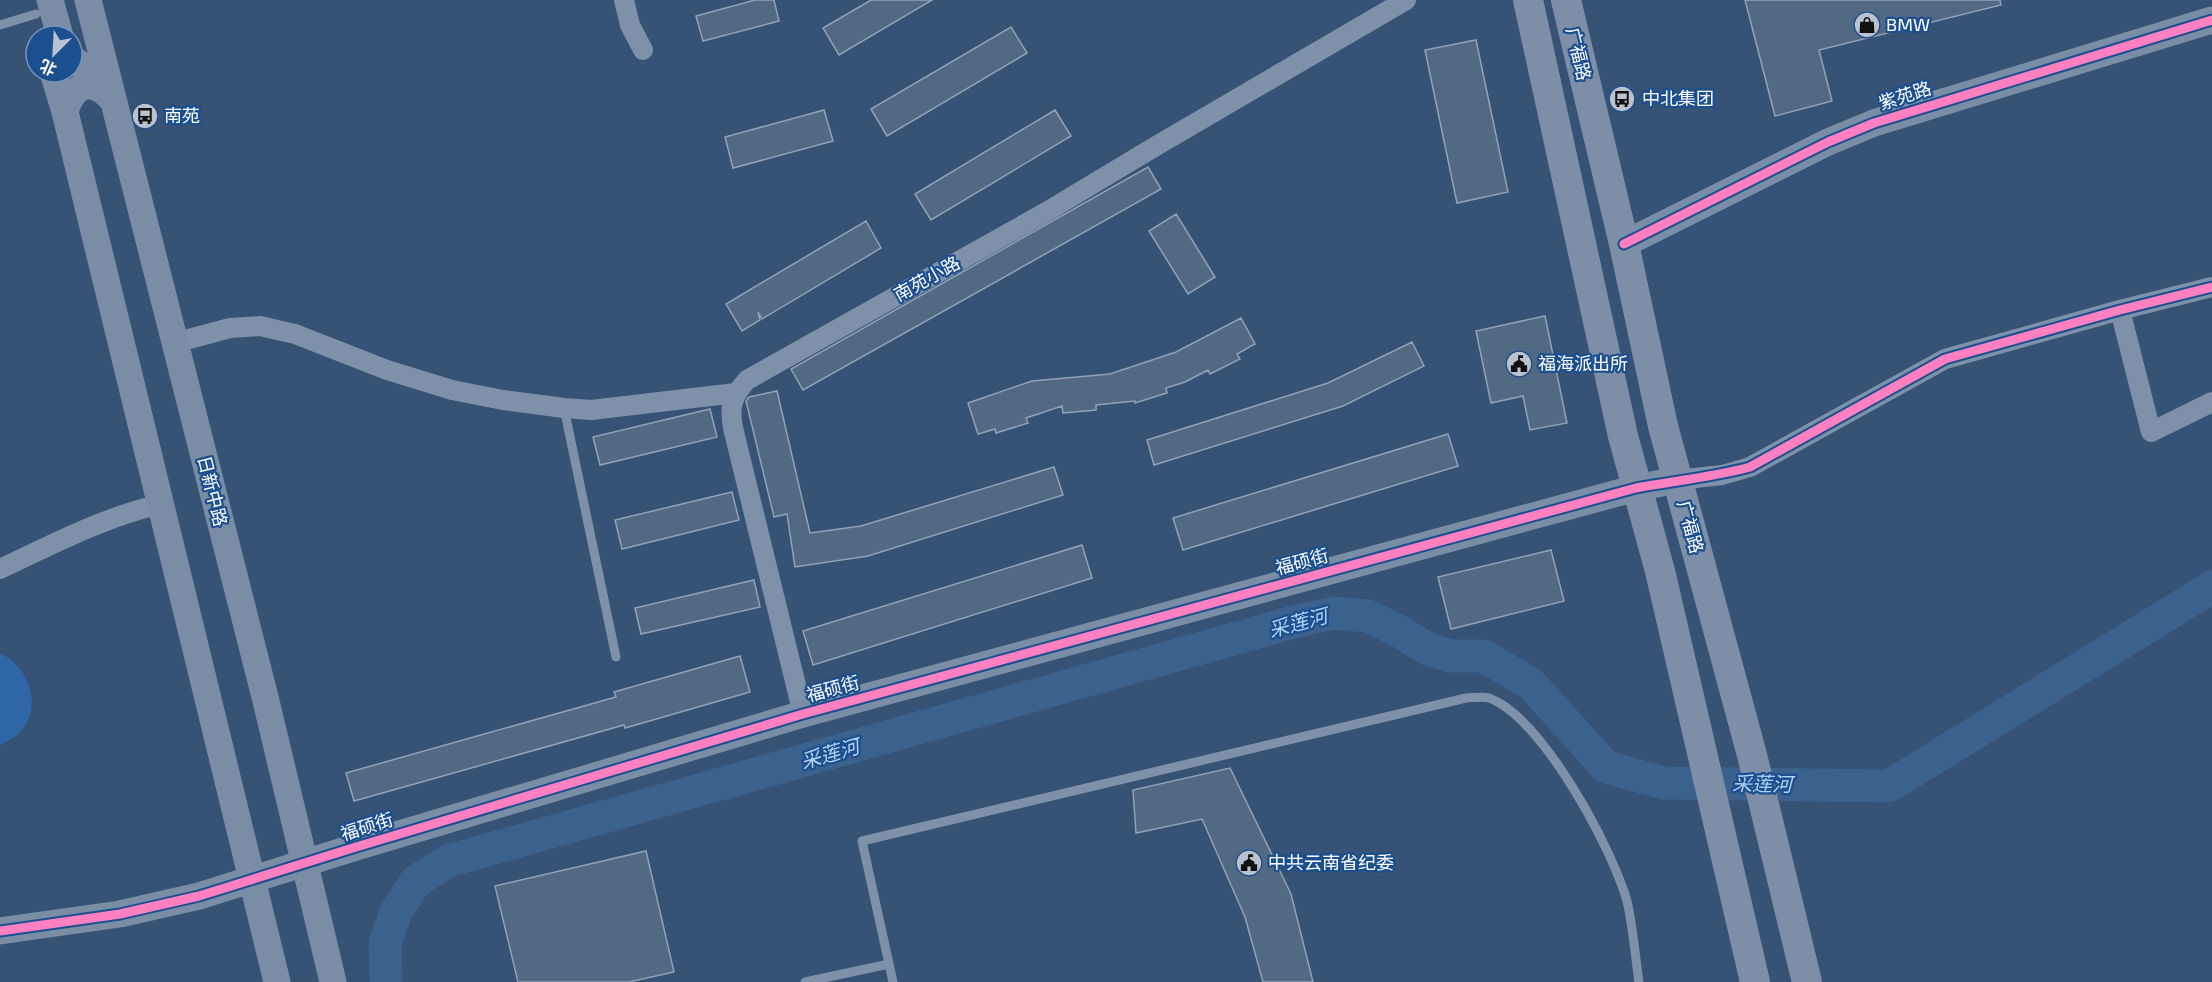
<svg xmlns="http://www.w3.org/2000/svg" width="2212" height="982" font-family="'Exo 2','Noto Sans SC',sans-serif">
	<rect width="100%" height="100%" fill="#365274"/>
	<path fill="#2f66a5" d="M0 653C29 667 44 706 20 732 15 738 7 741 0 745Z"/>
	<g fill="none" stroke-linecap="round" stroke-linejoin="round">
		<path stroke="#3b618d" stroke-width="33" d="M386 982 385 943 396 912 415 882 448 861 1297 621 1334 613 1368 616 1399 631 1426 648 1450 656H1484L1531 684 1606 767 1664 783 1889 786 2212 587"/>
	</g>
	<path fill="#526984" stroke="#92a2b6" stroke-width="1.5" d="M755 0H774L779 21 703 41 696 16Z
		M871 0H932L839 55 823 28Z
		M1745 0H2000L2001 5 1819 50 1832 101 1775 116Z
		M1011 27 1027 53 887 136 871 109Z
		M1476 40 1508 192 1457 203 1425 50Z
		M824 110 833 141 733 168 725 137Z
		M1055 110 1071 136 931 220 915 194Z
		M1148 167 1161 189 803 390 791 369Z
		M1176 214 1215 277 1188 294 1149 231Z
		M866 221 881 248 762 319 758 312 760 320 742 331 726 304Z
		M1545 316 1567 423 1530 430 1523 396 1491 403 1476 331Z
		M1241 318 1255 344 1237 354 1240 359 1210 374 1208 370 1185 382 1166 388 1167 393 1135 403V401L1096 405V410L1063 413 1062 406 1026 418 1028 423 996 433 995 429 978 434 968 403 1032 381 1110 374 1176 352Z
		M1412 342 1424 366 1343 406 1154 465 1147 440 1328 383Z
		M777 391 810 533 861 526 1054 467 1063 495 868 556 795 567 787 514 774 517 746 401 749 397Z
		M710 409 717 437 600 465 593 437Z
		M1448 434 1458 466 1183 550 1173 518Z
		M732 492 739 520 622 549 615 520Z
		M1082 545 1092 578 813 665 803 631Z
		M1551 550 1564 601 1451 629 1438 577Z
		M754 580 760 607 641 634 635 608Z
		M740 656 750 692 625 728 624 725 354 801 346 773 616 697 614 692Z
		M1230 768 1291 894 1313 982H1263L1245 917 1202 819 1136 833 1133 790Z
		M646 851 674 972 629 982H518L495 886Z"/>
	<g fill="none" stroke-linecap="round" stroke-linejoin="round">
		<path stroke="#7d92a8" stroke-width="9" d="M0 25 36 14
			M564 408 616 657
			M805 982 889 964
			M893 982 862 841 1466 698C1473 698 1483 696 1489 698 1542 717 1612 848 1627 901 1633 927 1635 955 1639 982"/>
		<path stroke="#7d92a8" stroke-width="20" d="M624 0 630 25 643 50
			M2120 310 2151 432 2212 402
			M174 343 230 328 260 326 295 334 387 370 452 390 503 400 564 408 591 410 736 393
			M1677 480 1722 475 1750 467 1945 359 2120 310 2212 287
			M0 569C53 544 104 517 161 504
			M803 714 733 428C729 406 732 397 747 380L1048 211 1156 146 1406 0"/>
		<path stroke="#798da4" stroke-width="27" d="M50 0 60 36
			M88 0 266 701 333 982
			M72 58C85 69 102 76 110 93
			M53 72 65 112 277 982
			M65 112C73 82 94 77 114 102
			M1624 244 1828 142 1874 123 2212 20
			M0 931 120 914 199 896 356 847 803 714 1636 488 1677 480"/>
		<path stroke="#7d8ea7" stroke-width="30" d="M1528 0 1623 436 1660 571 1755 982
			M1566 0 1624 244 1663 426 1752 755 1807 982"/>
		<g stroke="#1b4f8f" stroke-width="13">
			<path id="cycleway" d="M1624 244 1828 142 1874 123 2212 20
				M0 931 120 914 199 896 356 847 803 714 1636 488C1674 481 1713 477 1750 467L1945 359 2120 310 2212 287"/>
		</g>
		<use href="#cycleway" stroke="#ff80c0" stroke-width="9"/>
	</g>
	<defs>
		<g id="shop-disc" transform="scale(1.35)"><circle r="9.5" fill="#b9c2ce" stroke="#1b4f8f"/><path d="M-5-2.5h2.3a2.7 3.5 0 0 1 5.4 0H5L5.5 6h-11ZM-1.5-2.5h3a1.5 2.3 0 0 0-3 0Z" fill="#111"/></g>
		<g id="bus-disc" transform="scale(1.35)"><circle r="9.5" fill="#b9c2ce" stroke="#1b4f8f"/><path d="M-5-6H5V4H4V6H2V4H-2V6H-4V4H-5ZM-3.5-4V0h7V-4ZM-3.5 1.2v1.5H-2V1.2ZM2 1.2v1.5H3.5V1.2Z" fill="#111"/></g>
		<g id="civic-disc" transform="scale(1.35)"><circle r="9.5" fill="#b9c2ce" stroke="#1b4f8f"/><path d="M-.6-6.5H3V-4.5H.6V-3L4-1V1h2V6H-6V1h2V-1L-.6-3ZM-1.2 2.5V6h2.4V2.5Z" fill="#111"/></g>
	</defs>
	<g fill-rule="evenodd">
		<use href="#shop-disc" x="1867" y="25"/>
		<use href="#bus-disc" x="1622" y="99"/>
		<use href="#bus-disc" x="145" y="116"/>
		<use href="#civic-disc" x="1519" y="364"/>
		<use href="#civic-disc" x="1249" y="863"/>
	</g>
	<g text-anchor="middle" stroke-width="4.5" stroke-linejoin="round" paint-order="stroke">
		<g font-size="18" fill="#fff" stroke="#1b4f8f" text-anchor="start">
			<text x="1886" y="31">BMW</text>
			<text x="1642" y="105">中北集团</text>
			<text x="164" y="122">南苑</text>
			<text x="1538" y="370">福海派出所</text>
			<text x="1268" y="869">中共云南省纪委</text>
		</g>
		<g font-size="18" fill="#fff" stroke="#1b4f8f">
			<text transform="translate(1578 54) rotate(77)" y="6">广福路</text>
			<text transform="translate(1905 96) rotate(-18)" y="6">紫苑路</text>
			<text transform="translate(927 279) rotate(-29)" y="6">南苑小路</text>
			<text transform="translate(212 491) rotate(76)" y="6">日新中路</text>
			<text transform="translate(1690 527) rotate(75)" y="6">广福路</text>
			<text transform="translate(1302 562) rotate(-15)" y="6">福硕街</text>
			<text transform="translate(833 689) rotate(-15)" y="6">福硕街</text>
			<text transform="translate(367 827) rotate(-17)" y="6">福硕街</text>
		</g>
		<g font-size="20" font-style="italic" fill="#b5d3f5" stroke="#1b4f8f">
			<text transform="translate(1298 623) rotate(-15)" y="7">采莲河</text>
			<text transform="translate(830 754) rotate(-16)" y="7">采莲河</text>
			<text transform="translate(1762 784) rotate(1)" y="7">采莲河</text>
		</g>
	</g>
	<g transform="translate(54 54) rotate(204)"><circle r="28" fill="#1b4f8f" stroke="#7695bc" stroke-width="1.5"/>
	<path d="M0-4.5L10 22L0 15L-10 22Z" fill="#b9c2ce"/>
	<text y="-9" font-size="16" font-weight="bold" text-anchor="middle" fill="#ffffff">北</text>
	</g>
</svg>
